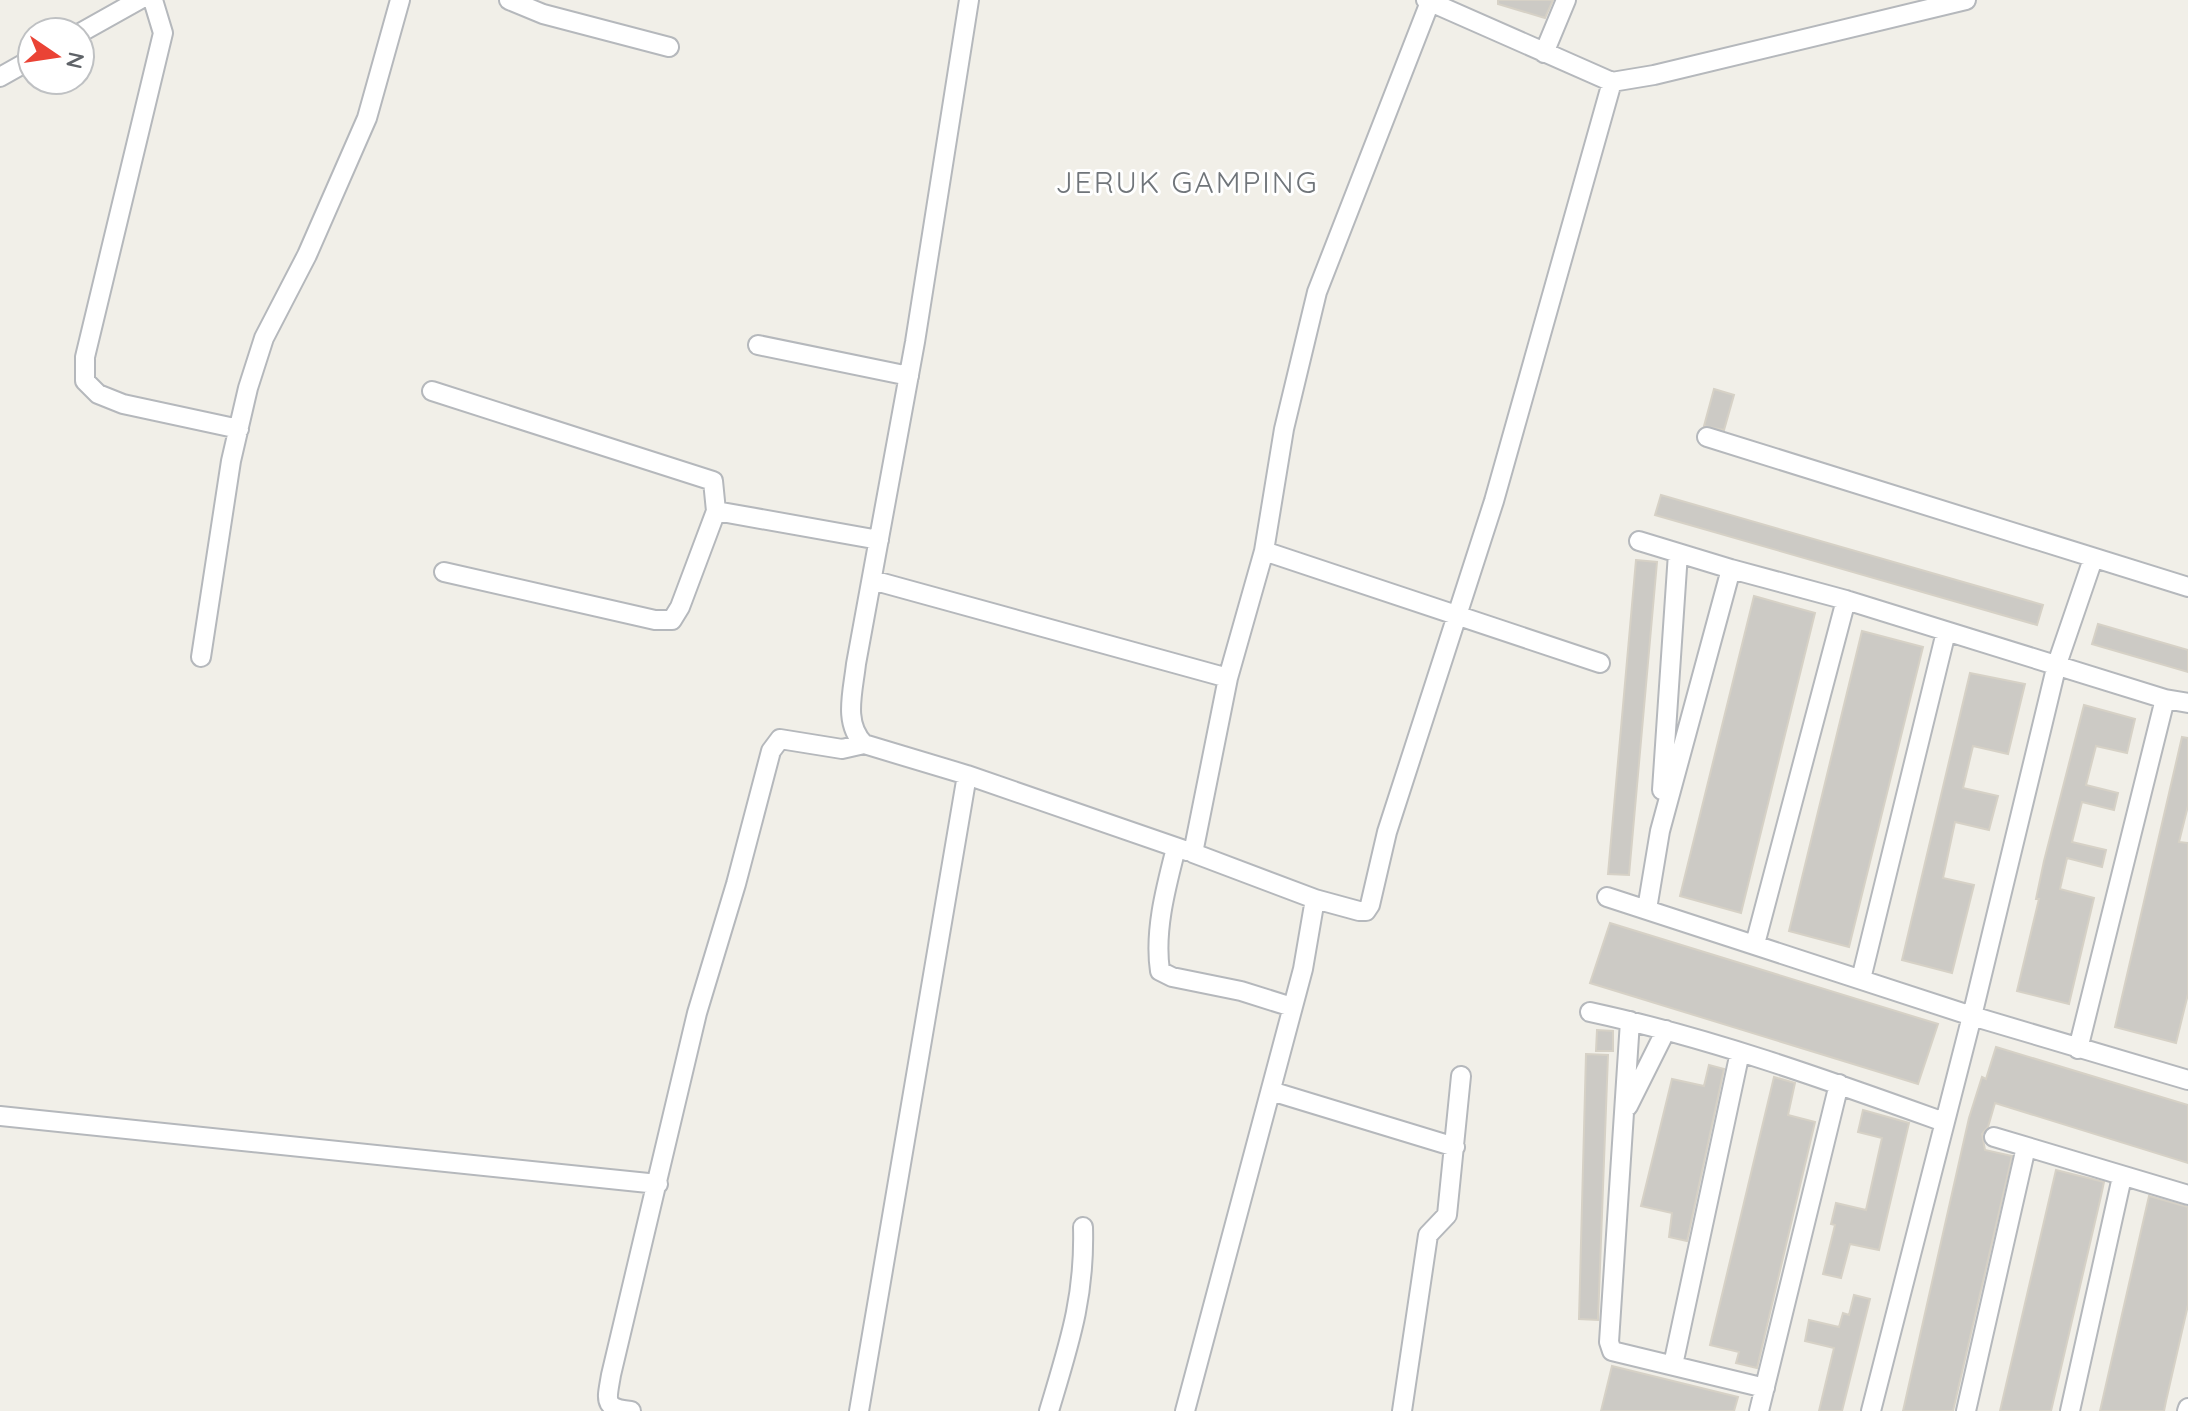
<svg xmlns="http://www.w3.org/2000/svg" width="2188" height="1411" font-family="Quicksand,sans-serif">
	<rect width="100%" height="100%" fill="#f1efe8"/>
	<path fill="#cccac5" stroke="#d6d1c6" stroke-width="2" d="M1498 0H1553L1545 18 1498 4Z
		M1714 389 1734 395 1724 430 1704 426Z
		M1661 495 2043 605 2037 625 1655 515Z
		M1636 560 1657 562 1629 875 1608 874Z
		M1754 596 1815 613 1741 913 1680 896Z
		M2098 624 2188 650V672L2092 644Z
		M1862 631 1923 647 1849 947 1789 931Z
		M1970 673 2025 684 2008 754 1973 746 1963 788 1998 796 1989 830 1955 822 1943 878 1974 885 1952 973 1902 960Z
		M2084 705 2135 719 2127 753 2096 746 2086 785 2118 793 2114 810 2082 802 2072 842 2106 850 2102 867 2067 858 2060 889 2094 898 2069 1004 2017 991 2039 899H2036L2044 861Z
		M2182 737 2188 738V806L2179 842 2188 843V994L2176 1043 2115 1027Z
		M1610 923 1938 1024 1918 1084 1590 983Z
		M1597 1030 1613 1031V1051H1596Z
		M1996 1047 2188 1105V1163L1995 1103 1988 1127 1982 1134 1985 1150 2012 1156 1953 1411H1903L1969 1118 1982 1077 1986 1079Z
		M1586 1054 1608 1055 1598 1320 1579 1319Z
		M1709 1065 1724 1069 1687 1241 1669 1237 1672 1213 1641 1206 1672 1079 1704 1086Z
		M1774 1077 1795 1083 1788 1115 1815 1122 1757 1368 1736 1363 1739 1352 1710 1345Z
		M1863 1110 1909 1123 1879 1250 1850 1244 1841 1278 1823 1274 1835 1225 1831 1224 1836 1203 1866 1210 1882 1138 1858 1132Z
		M2056 1170 2104 1182 2101 1196 2051 1411H2000Z
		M2149 1196 2188 1207V1305L2166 1401 2164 1411H2100Z
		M1854 1295 1870 1299 1842 1411H1819L1834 1348 1805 1341 1809 1320 1839 1327 1843 1313 1849 1315Z
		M1612 1366 1738 1397 1734 1411H1601Z"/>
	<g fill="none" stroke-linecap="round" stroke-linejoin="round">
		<g stroke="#b5b8bc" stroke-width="22">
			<path id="minor" d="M153 0 163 33 85 357V381L98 394 123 404 239 429
				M509 0 543 14 669 47
				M1426 0 1612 82 1654 75 1966 0
				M1430 2 1317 292 1284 429 1264 551 1228 678 1193 853 1315 899 1359 911H1366L1370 905 1387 832 1494 501 1612 82
				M80 33 139 0
				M1544 53 1566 0
				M0 77 32 59
				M758 345 909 376
				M432 391 713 481 716 511
				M1707 437 2188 587
				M1639 541 1731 569 1846 600 2165 699 2188 703
				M1264 551 1600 663
				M444 572 655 620H672L680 607 716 511 879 540
				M872 580 1228 678
				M201 657 231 461 248 388 264 338 307 255 367 118 400 0
				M967 775 1187 851
				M1662 790 1678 553
				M1176 848C1166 887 1154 931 1160 971L1172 977 1241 991 1292 1007
				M1607 897 1972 1016 2188 1080
				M1647 909 1660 831 1731 569
				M1755 944 1846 600
				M1861 979 1946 632
				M1590 1012C1711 1038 1827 1080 1944 1122
				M1630 1021 1609 1342 1612 1351 1765 1388
				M2078 1049 2165 699
				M1271 1091 1455 1147
				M1628 1106 1666 1030
				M0 1116 658 1184
				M1994 1137 2188 1195
				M1673 1365 1740 1052
				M631 1411C602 1408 607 1400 611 1375L697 1013 736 884 771 751 780 739 842 749 864 744
				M859 1411 967 775 864 744C843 723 853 692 856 664L915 342 969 0
				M1049 1411C1069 1344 1085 1298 1083 1227
				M1185 1411 1303 969 1315 899
				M1402 1411 1428 1235 1447 1215 1461 1076
				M1759 1411 1839 1084
				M1871 1411 1972 1016 2057 664 2093 559
				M1966 1411 2026 1147
				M2070 1411 2122 1177
				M2187 1411 2188 1408"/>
		</g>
		<use href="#minor" stroke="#fff" stroke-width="18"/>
	</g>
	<g text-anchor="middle" stroke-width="6" stroke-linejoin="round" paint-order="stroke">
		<g font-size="30" letter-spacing="2" fill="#70757a" stroke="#fff">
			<text x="1187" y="193">JERUK GAMPING</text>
		</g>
	</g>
	<g transform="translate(56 56) rotate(103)"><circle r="38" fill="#ffffff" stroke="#bfc1c3" stroke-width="2"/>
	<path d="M0-6L14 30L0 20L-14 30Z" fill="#ea4335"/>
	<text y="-12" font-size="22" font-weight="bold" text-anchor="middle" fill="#5f6368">N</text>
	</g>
</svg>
